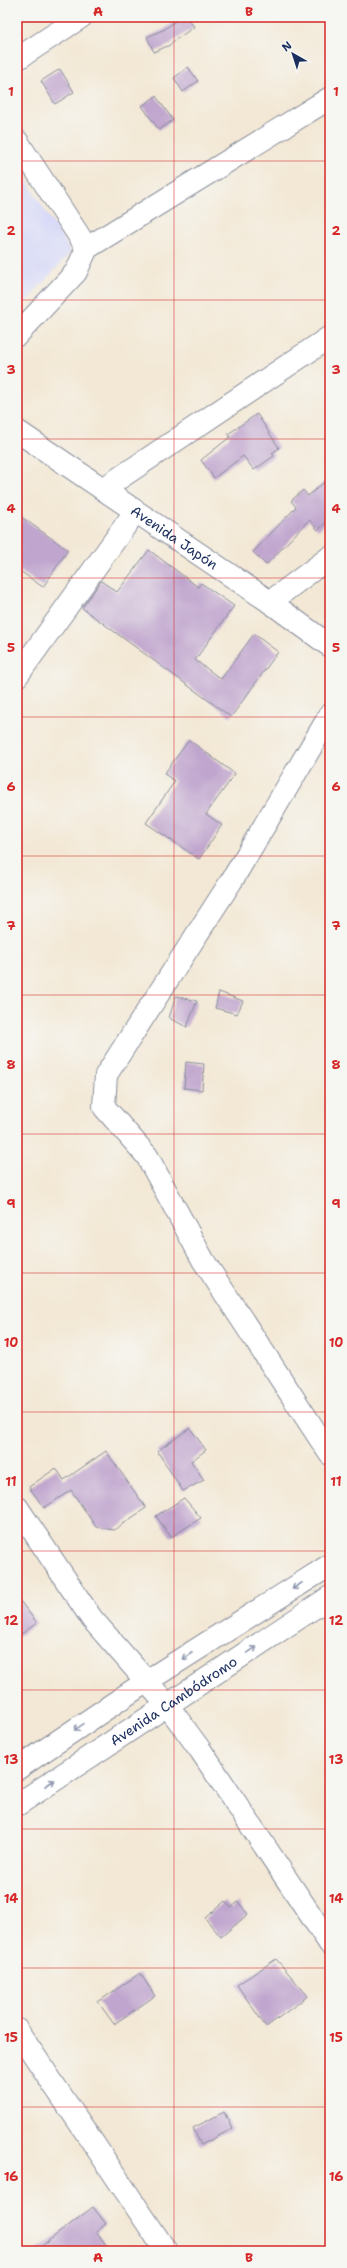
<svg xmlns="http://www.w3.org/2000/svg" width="347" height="2268" font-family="'Shantell Sans',sans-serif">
	<rect width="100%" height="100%" fill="#f6f6f2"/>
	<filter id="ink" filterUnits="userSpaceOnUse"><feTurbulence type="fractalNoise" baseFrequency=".025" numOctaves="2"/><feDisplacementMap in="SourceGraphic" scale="8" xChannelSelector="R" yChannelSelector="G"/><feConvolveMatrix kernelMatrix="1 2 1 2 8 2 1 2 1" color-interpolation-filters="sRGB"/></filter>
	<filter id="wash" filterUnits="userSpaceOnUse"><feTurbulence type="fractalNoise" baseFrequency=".012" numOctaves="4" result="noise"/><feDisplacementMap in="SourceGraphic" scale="16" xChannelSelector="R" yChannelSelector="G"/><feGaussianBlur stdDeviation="0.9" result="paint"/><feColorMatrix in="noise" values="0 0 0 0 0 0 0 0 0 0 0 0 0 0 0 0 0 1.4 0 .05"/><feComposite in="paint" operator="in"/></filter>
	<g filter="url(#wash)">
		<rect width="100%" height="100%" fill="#f3e8d5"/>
		<path fill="#d6d8f8" d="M17 165 71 252 17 311Z"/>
		<g id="blocks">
			<path fill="#c0a5ce" d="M180 17H187L194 27 171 43 172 44 154 52 147 37 165 29Z
				M188 67 198 81 183 92 174 78Z
				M60 69 74 92 55 104 41 81Z
				M156 96 173 120 159 130 142 106Z
				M257 414 279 448 272 453 274 456 254 470 243 456 214 478 201 460 230 437 228 434Z
				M330 477V519L318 530 309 520 266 565 253 552 296 507 291 501 303 490 308 496Z
				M17 514 68 550 43 587 17 569Z
				M149 550 198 587 201 583 234 606 195 660 221 679 254 634 278 652 231 717 82 608 101 581 117 592Z
				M189 740 235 774 206 814 222 825 199 859 146 823 175 781 164 774Z
				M219 992 243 1001 237 1014 215 1008Z
				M176 996 197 1001 187 1027 169 1018Z
				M186 1062 204 1064 202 1090 184 1088Z
				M190 1428 206 1450 191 1461 204 1480 183 1491 157 1451Z
				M106 1451 146 1508 114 1530 96 1527 71 1490 44 1508 29 1487 56 1468 64 1480Z
				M184 1498 201 1518 171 1537 156 1516Z
				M17 1597 37 1623 17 1637Z
				M225 1901 231 1908 238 1902 248 1914 221 1937 205 1918Z
				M276 1959 308 1996 266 2027 237 1985Z
				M140 1973 155 1996 114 2024 98 2002Z
				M224 2112 232 2129 201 2145 193 2128Z
				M93 2207 106 2224 96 2232 111 2251H35Z"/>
		</g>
	</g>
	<g filter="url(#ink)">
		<use href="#blocks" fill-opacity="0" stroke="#878c9a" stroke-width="1"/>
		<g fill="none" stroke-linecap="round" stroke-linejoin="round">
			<g stroke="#878c9a" stroke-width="24">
				<path id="street" d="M17 59 81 17
					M17 141 87 248
					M17 335 76 272 87 248 330 98
					M103 489 330 337
					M270 602 330 557
					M17 676 135 512
					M330 715 232 880 106 1075 104 1107 147 1156 203 1260 330 1454
					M17 1507 92 1619 168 1706 201 1751 330 1944
					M17 2030 166 2251"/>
			</g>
			<g stroke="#878c9a" stroke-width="24">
				<g id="secondary">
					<path id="s1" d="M17 431 270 602 330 646"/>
					<path d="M17 1769 147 1681 330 1565"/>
					<path id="s2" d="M17 1805 330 1597"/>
				</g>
			</g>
			<use href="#street" stroke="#fff" stroke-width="22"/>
			<use href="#secondary" stroke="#fff" stroke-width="22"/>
		</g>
		<defs><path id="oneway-shaft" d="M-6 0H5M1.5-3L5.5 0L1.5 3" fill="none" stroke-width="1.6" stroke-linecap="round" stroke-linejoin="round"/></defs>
		<g stroke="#8d97ae">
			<use href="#oneway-shaft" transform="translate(297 1586) rotate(147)"/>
			<use href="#oneway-shaft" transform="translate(252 1650) rotate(-34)"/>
			<use href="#oneway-shaft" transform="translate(187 1656) rotate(147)"/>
			<use href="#oneway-shaft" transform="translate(79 1727) rotate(146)"/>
			<use href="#oneway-shaft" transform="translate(50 1783) rotate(-33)"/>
		</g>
	</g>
	<path fill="none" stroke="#d62828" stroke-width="1" stroke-opacity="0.55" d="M174 17V2251M17 161H330M17 300H330M17 439H330M17 578H330M17 717H330M17 856H330M17 995H330M17 1134H330M17 1273H330M17 1412H330M17 1551H330M17 1690H330M17 1829H330M17 1968H330M17 2107H330"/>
	<g text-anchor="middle" stroke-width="3" stroke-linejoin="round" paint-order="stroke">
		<g font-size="14" fill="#1b2f5e" stroke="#f6f6f2">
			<text dy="5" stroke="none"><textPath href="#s1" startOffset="190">Avenida Japón</textPath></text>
			<text dy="5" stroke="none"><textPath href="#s2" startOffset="188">Avenida Cambódromo</textPath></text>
		</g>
	</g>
	<rect width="347" height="2268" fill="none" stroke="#f6f6f2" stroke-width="44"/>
	<g transform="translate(293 54) rotate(321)" stroke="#f6f6f2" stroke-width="3" paint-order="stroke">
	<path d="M0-3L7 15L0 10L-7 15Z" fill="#1b2f5e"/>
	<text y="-6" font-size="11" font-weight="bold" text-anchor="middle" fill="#1b2f5e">N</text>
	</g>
	<rect x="22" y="22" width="303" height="2224" fill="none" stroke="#d62828" stroke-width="1.5"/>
	<g font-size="13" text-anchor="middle" font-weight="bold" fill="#d62828">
		<text x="98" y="16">A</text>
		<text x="249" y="16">B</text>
		<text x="11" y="96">1</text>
		<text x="336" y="96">1</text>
		<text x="11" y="235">2</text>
		<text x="336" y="235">2</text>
		<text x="11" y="374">3</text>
		<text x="336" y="374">3</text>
		<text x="11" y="513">4</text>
		<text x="336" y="513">4</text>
		<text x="11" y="652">5</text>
		<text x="336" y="652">5</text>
		<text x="11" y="791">6</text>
		<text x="336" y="791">6</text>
		<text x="11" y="930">7</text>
		<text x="336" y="930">7</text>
		<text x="11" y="1069">8</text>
		<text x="336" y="1069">8</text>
		<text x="11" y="1208">9</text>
		<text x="336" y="1208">9</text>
		<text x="11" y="1347">10</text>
		<text x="336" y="1347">10</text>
		<text x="11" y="1486">11</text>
		<text x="336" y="1486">11</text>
		<text x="11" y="1625">12</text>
		<text x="336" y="1625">12</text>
		<text x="11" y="1764">13</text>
		<text x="336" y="1764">13</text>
		<text x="11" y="1903">14</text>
		<text x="336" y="1903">14</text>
		<text x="11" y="2042">15</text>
		<text x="336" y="2042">15</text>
		<text x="11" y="2181">16</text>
		<text x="336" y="2181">16</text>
		<text x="98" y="2262">A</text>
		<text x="249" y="2262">B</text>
	</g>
</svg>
